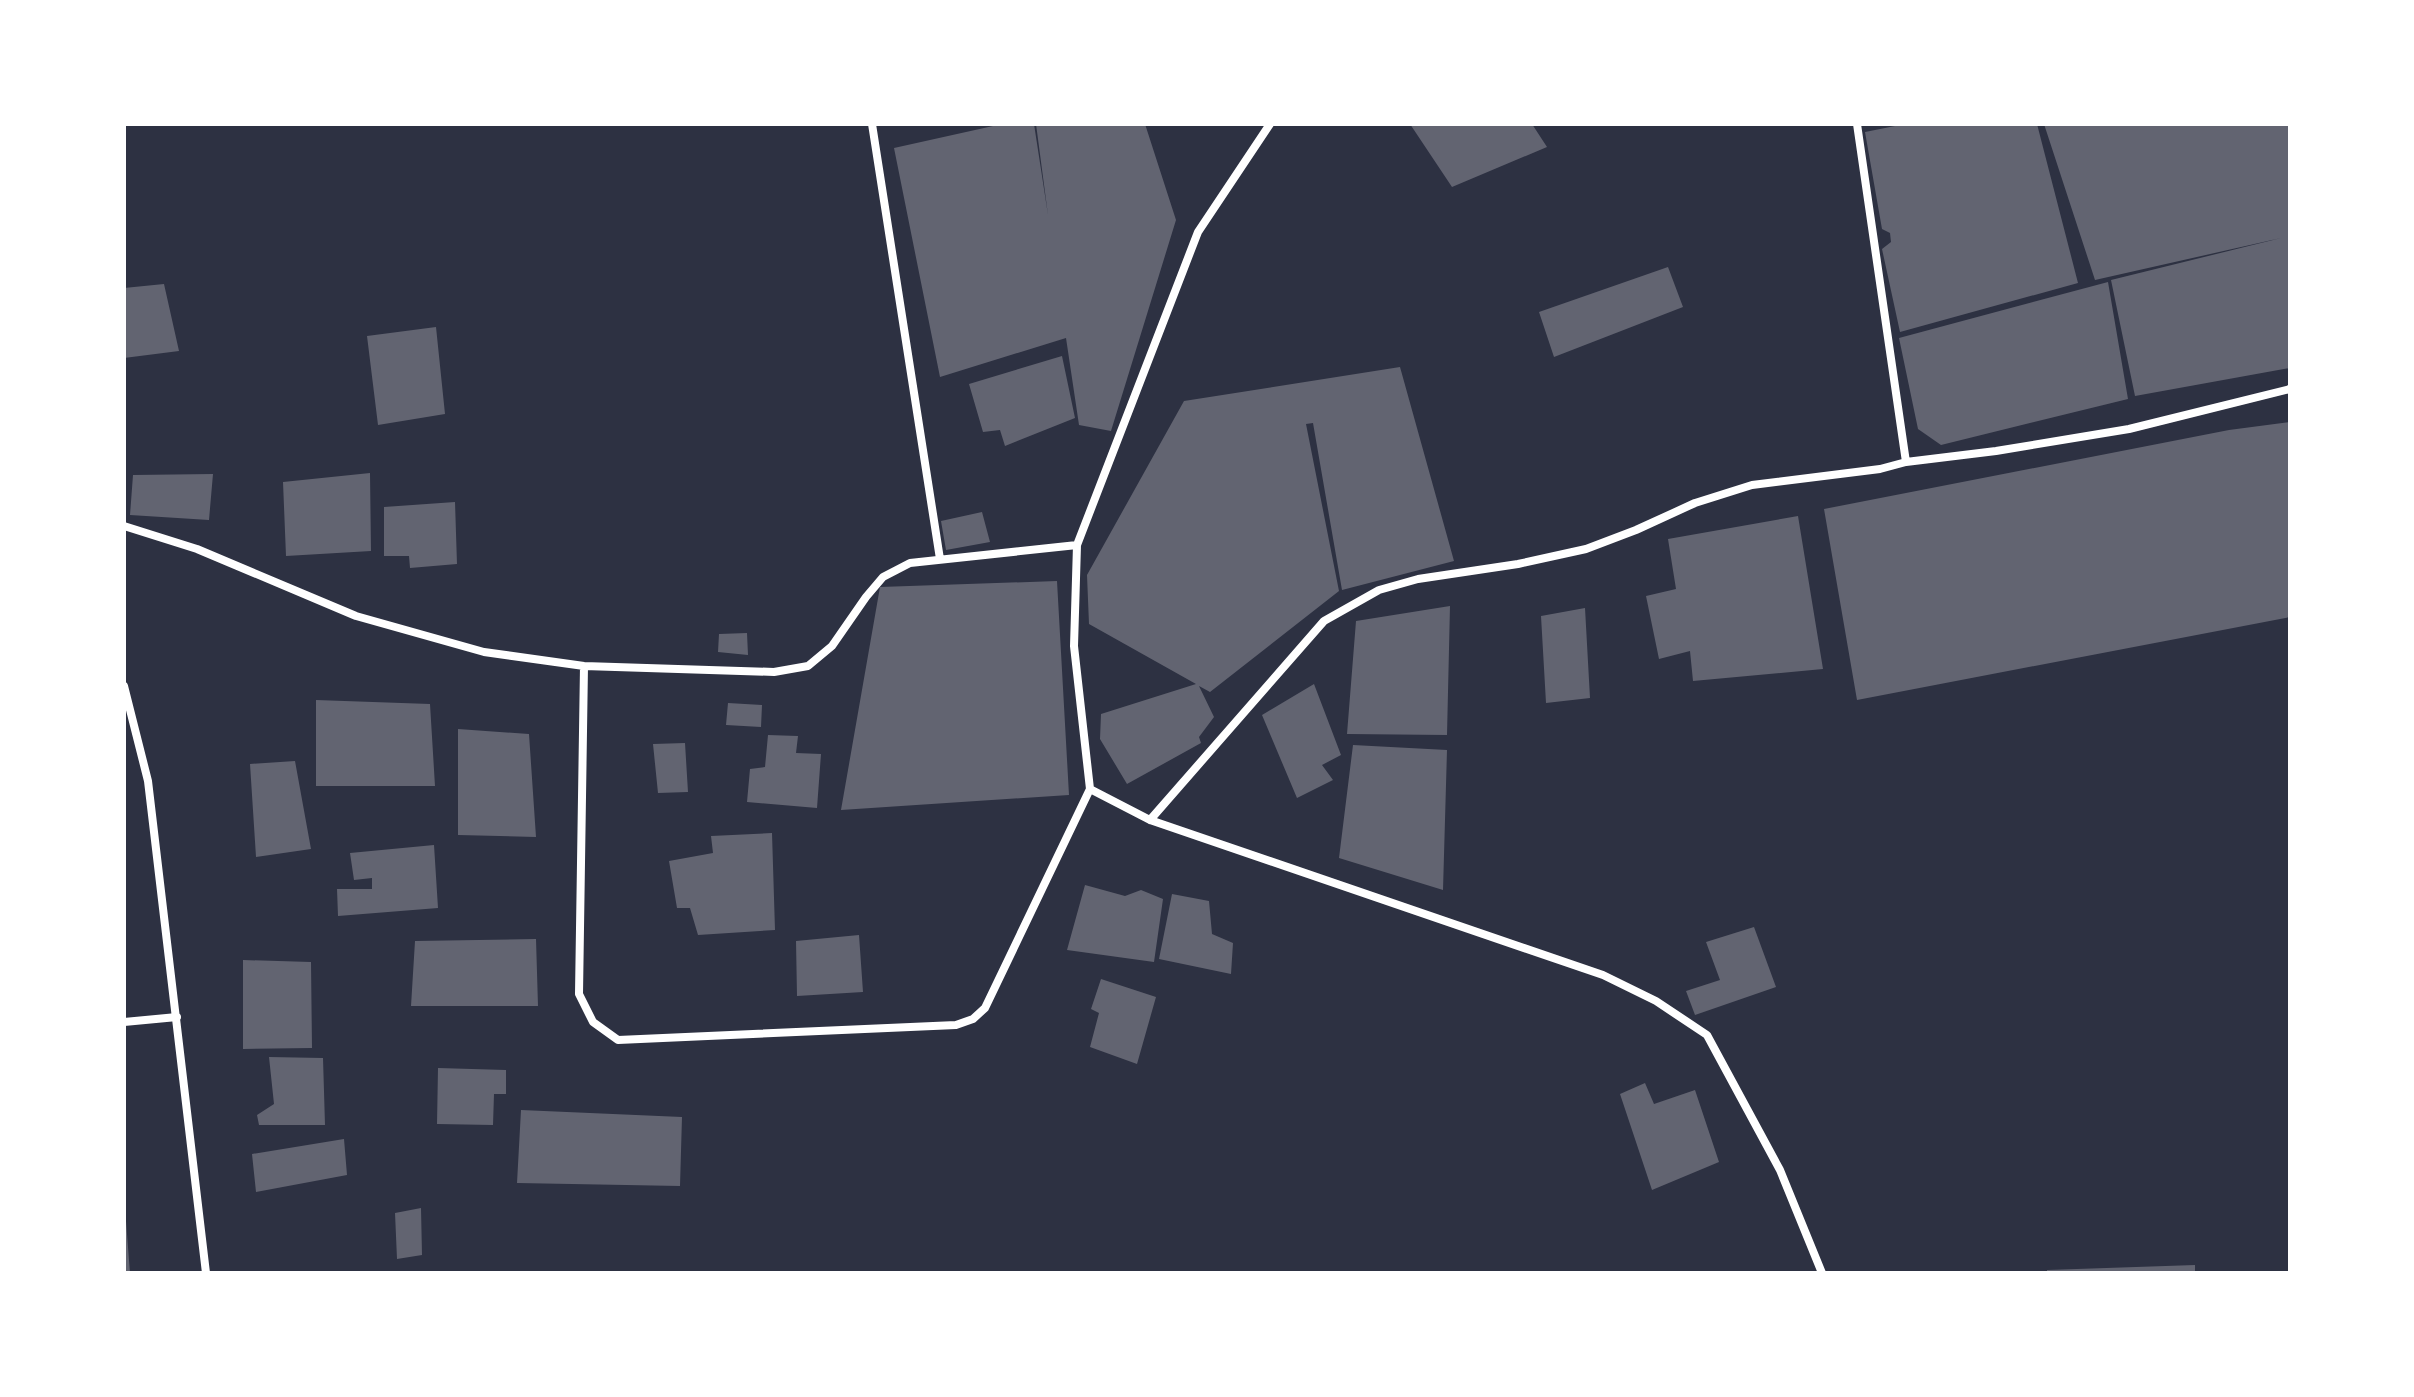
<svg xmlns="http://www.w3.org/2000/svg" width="2414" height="1397" font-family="Literata,serif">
	<rect width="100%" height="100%" fill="#2d3142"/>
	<path fill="#626471" d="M1002 124H1034L1048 215 1036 124H1145L1176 220 1111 431 1079 425 1066 338 940 377 894 148Z
		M1410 124H1532L1547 147 1452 187Z
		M1905 124H2037L2078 283 1900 332 1882 249 1891 242 1890 233 1882 229 1865 132Z
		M2044 124H2290V368L2135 396 2111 280 2281 238 2095 280Z
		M1668 267 1683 307 1554 357 1539 312Z
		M2108 282 2128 399 1941 445 1918 429 1899 338Z
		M164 284 179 351 124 358V288Z
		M436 327 445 414 378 425 367 336Z
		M1062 356 1075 418 1005 446 1000 430 983 432 969 384Z
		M1400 367 1454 561 1342 590 1313 423 1306 424 1339 591 1210 692 1199 686 1214 717 1199 737 1201 743 1127 784 1100 739 1101 714 1196 684 1089 624 1087 575 1184 401Z
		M2290 422V617L1857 700 1824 509 2229 430Z
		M370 473 371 551 286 556 283 482Z
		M213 474 209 520 130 515 133 475Z
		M455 502 457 564 410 568 409 556H384V507Z
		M982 512 990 542 946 550 941 521Z
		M1798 516 1823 669 1693 681 1690 651 1659 659 1646 596 1676 589 1668 539Z
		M1057 581 1069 795 841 810 880 587Z
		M1450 606 1447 735 1347 734 1356 621Z
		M1585 608 1590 698 1546 703 1541 616Z
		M747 633 748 655 718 652 719 634Z
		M1314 684 1341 755 1322 765 1333 780 1297 798 1262 715Z
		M316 700 430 704 435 786H316Z
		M728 703 762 705 761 727 726 725Z
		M458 729 529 734 536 837 458 835Z
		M768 735 798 736 796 753 821 754 817 808 747 802 750 769 765 767Z
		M685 743 688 792 658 793 653 744Z
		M1353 745 1447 750 1443 890 1339 858Z
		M295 761 311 849 256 857 250 764Z
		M772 833 775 930 698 935 690 908H677L669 861 713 853 711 836Z
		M434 845 438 908 338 916 337 889H372V878L354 880 350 853Z
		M1085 885 1125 896 1141 890 1163 899 1154 962 1067 950Z
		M1172 894 1209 901 1212 934 1233 943 1231 974 1159 959Z
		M1754 927 1776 987 1695 1015 1686 991 1720 980 1706 942Z
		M859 935 863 992 797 996 796 941Z
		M536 939 538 1006H411L415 941Z
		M243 960 311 962 312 1048 243 1049Z
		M1101 979 1156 997 1137 1064 1090 1047 1099 1013 1091 1009Z
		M269 1057 323 1058 325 1125H259L257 1115 274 1104Z
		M438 1068 506 1070V1094H494L493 1125 437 1124Z
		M1645 1083 1654 1104 1695 1090 1719 1162 1652 1190 1620 1094Z
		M521 1110 682 1117 680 1186 517 1183Z
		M344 1139 347 1175 256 1192 252 1154Z
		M421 1208 422 1255 397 1259 395 1213Z
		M124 1221H126L130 1273H124Z
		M2195 1265V1273H2047V1270Z"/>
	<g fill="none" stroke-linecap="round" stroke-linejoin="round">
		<path stroke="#fff" stroke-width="8" d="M872 124 940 559
			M1270 124 1198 232 1077 545 1074 646 1090 789 1150 820 1603 975 1656 1001 1707 1035 1780 1170 1822 1273
			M1857 124 1906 462
			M124 526 197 549 356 616 484 652 584 666 774 672 808 666 832 646 866 597 883 577 910 563 1077 545
			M584 666 579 994 593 1022 618 1040 956 1025 973 1019 985 1008 1090 789
			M124 686 148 781 206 1273
			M1150 820 1324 621 1379 590 1418 579 1518 564 1586 549 1636 530 1695 503 1752 485 1880 469 1906 462 1996 451 2129 429 2290 389
			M124 1022 177 1017"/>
	</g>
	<rect width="2414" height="1397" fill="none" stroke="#ffffff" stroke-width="252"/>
</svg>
